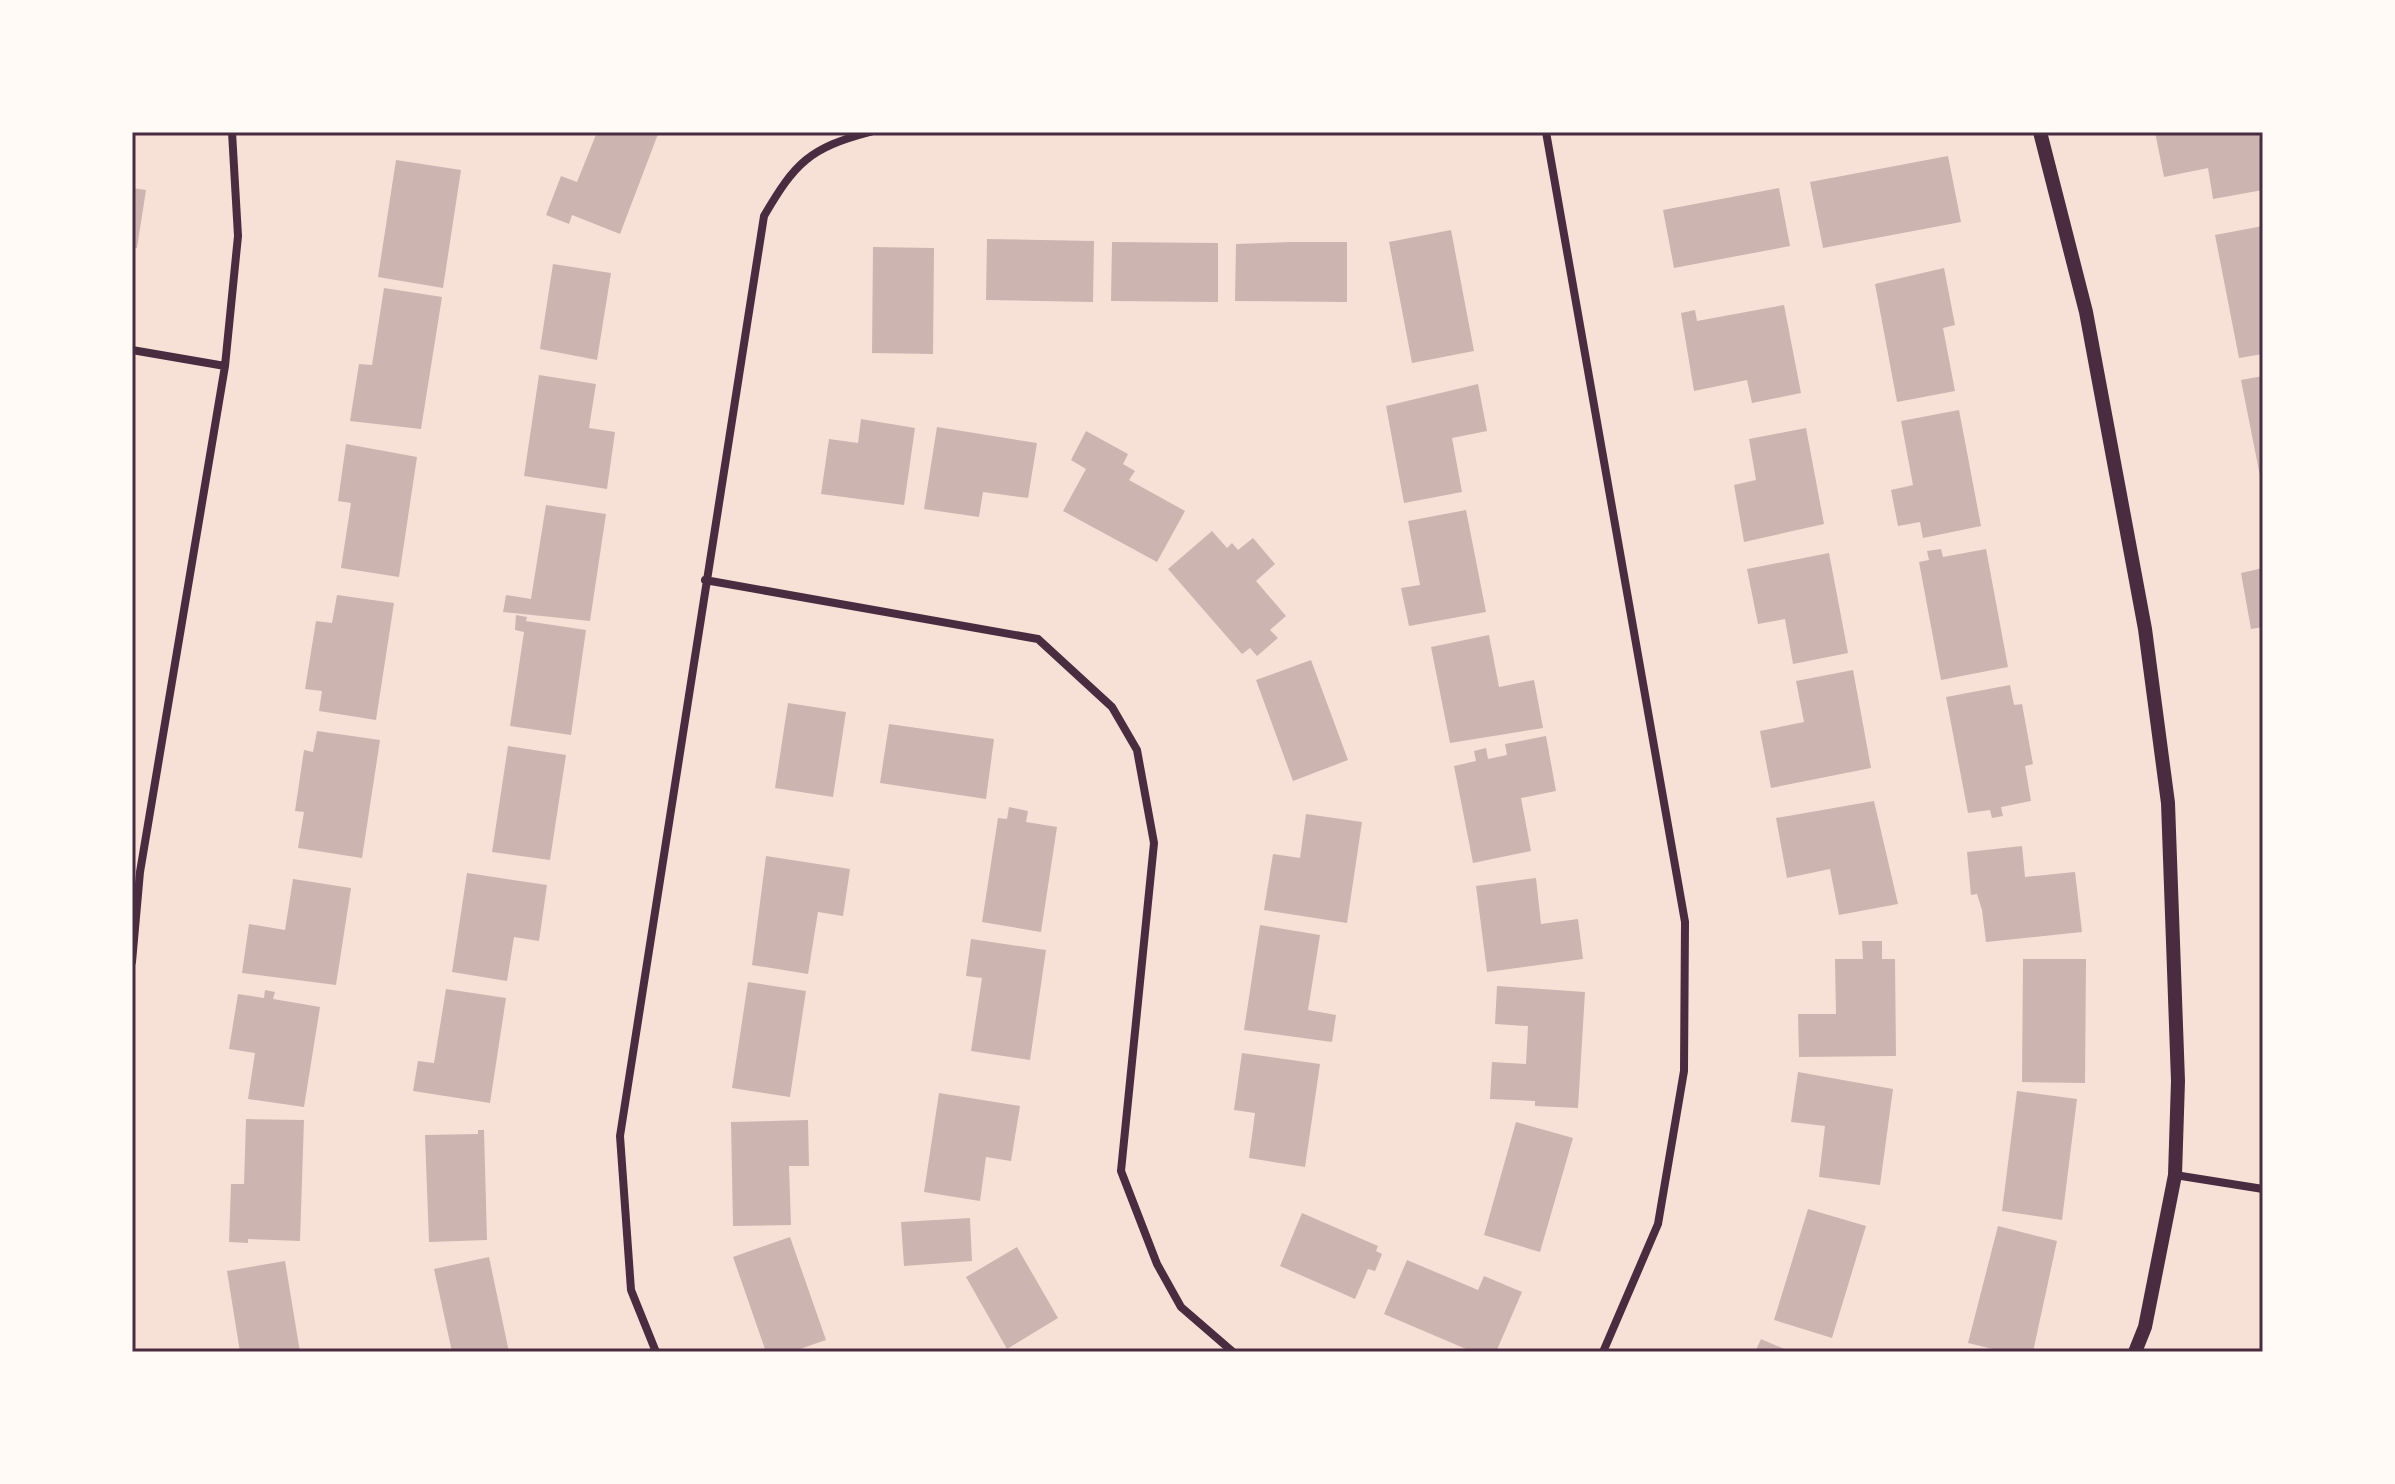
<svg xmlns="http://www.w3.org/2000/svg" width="2395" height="1484" font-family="Helvetica,sans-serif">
	<rect width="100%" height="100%" fill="#f7e1d7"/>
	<path fill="#ccb4b1" d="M597 132 658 134 620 234 572 215 569 224 546 215 561 176 577 182Z
		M2155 132H2258L2263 150V190L2213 199 2208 168 2164 177Z
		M1948 156 1961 222 1823 248 1810 182Z
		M396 160 461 170 443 288 378 277Z
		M132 188 146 190 137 248H132Z
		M1779 188 1790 246 1674 268 1663 210Z
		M2263 226V354L2239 358 2215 235Z
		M1451 230 1474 351 1412 363 1389 242Z
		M987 239 1094 241 1093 302 986 300Z
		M1112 242 1218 243V302L1111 301Z
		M1290 242H1347V302L1235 301 1236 244Z
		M873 247 934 248 933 354 872 353Z
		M553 264 611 273 597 360 540 349Z
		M1944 268 1955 325 1943 328 1955 391 1897 402 1875 284Z
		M384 288 442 297 421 429 350 421 359 364 372 365Z
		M1784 305 1801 393 1752 403 1747 380 1694 391 1681 313 1695 310 1697 321Z
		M539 375 596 384 589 428 615 432 607 489 524 476Z
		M2263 376V486H2262L2241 380Z
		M1478 384 1487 431 1452 438 1462 492 1404 503 1386 406Z
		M1959 410 1981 526 1923 538 1920 522 1898 526 1891 490 1913 485 1901 421Z
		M861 419 915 428 904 505 821 494 829 439 858 443Z
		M937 427 1037 443 1028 498 983 492 979 517 924 509Z
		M1806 428 1824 524 1744 542 1734 485 1756 480 1749 439Z
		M1086 431 1128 454 1123 464 1135 471 1129 480 1185 511 1157 562 1063 511 1086 469 1071 460Z
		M346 444 417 457 399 577 341 568 351 503 338 501Z
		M546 505 606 514 590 621 503 612 506 595 531 599Z
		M1466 510 1486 612 1409 626 1401 588 1420 585 1408 521Z
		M1212 531 1227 548 1232 543 1238 550 1253 538 1275 564 1256 581 1286 616 1270 630 1278 638 1257 656 1250 648 1242 654 1168 569Z
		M1941 549 1943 557 1986 549 2008 667 1941 680 1919 562 1929 560 1927 551Z
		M1829 553 1848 653 1793 664 1785 619 1758 624 1747 569Z
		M2263 568V627L2251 629 2241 573Z
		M337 595 394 603 376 720 319 711 322 691 305 689 316 621 332 623Z
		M516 615 527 617 526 621 586 630 571 735 510 726 524 632 515 630Z
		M1489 635 1499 687 1534 680 1543 728 1450 743 1431 647Z
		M1311 660 1348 760 1293 781 1256 680Z
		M1853 670 1871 768 1771 788 1760 731 1804 722 1796 681Z
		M2010 685 2014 705 2022 704 2033 764 2025 766 2031 801 2001 807 2003 816 1992 818 1990 810 1968 813 1946 697Z
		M788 703 846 712 833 797 775 788Z
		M889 724 994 739 986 799 880 783Z
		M317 731 380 740 362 858 298 848 304 812 295 811 304 750 313 752Z
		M1546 736 1556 791 1521 798 1531 851 1473 863 1454 766 1476 761 1474 751 1486 748 1488 759 1507 755 1505 744Z
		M508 746 566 755 550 860 492 852Z
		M1874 801 1898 904 1839 915 1830 869 1787 878 1776 818Z
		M1009 807 1028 811 1026 822 1057 827 1041 932 982 922 998 818 1007 819Z
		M1306 814 1362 822 1347 923 1264 910 1273 854 1300 858Z
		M2022 846 2025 877 2075 872 2082 932 1986 942 1982 910 1977 894 1971 895 1967 852Z
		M766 856 850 869 843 916 818 912 808 974 752 965Z
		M467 873 547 885 539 941 514 937 507 981 452 972Z
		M1536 878 1541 924 1578 919 1583 959 1487 972 1476 886Z
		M293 879 351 888 336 985 242 973 249 924 285 930Z
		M1260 925 1320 935 1308 1010 1336 1015 1332 1042 1244 1030Z
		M971 939 1046 950 1030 1060 971 1051 982 978 966 976Z
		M1862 941H1882V959H1895L1896 1056 1799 1057 1798 1014H1836L1835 959H1863Z
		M2023 959H2086L2085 1083 2022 1082Z
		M748 982 806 991 790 1097 732 1088Z
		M1497 986 1585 992 1578 1108 1535 1106V1101L1490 1099 1492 1062 1526 1064 1528 1026 1495 1024Z
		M446 989 506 998 490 1103 413 1091 418 1061 434 1063Z
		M265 990 275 992 273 999 320 1007 304 1107 248 1099 255 1053 229 1049 238 994 264 998Z
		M1242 1053 1320 1064 1305 1167 1249 1158 1255 1113 1234 1110Z
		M1798 1072 1893 1089 1880 1185 1819 1177 1825 1126 1791 1122Z
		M2017 1091 2077 1099 2062 1220 2002 1211Z
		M939 1093 1020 1106 1011 1161 986 1157 980 1201 924 1192Z
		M246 1119 304 1120 300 1241 248 1239V1243L229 1242 231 1184H244Z
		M808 1120 809 1166H789L791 1225 733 1226 731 1122Z
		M1516 1122 1573 1138 1540 1252 1484 1235Z
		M478 1130H484L487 1240 429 1242 425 1135 478 1134Z
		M1808 1209 1866 1226 1832 1338 1774 1320Z
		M1302 1213 1378 1246 1376 1251 1382 1254 1375 1271 1368 1269 1355 1299 1280 1266Z
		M970 1218 972 1261 904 1266 901 1222Z
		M1998 1226 2057 1241 2033 1352H2005L1968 1343Z
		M790 1237 826 1340 791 1352H766L733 1257Z
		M1017 1247 1058 1318 1007 1349 966 1277Z
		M489 1257 509 1352H452L434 1269Z
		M1407 1260 1478 1290 1484 1276 1522 1292 1496 1352H1473L1384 1314Z
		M285 1261 300 1352H240L227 1271Z
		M1761 1339 1791 1352H1755Z"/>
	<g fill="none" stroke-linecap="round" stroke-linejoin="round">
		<path stroke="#4a2c40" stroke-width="8" d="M1546 132 1685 922 1684 1071 1658 1224 1603 1352
			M132 350 225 366
			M705 580 1038 639 1112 707 1137 750 1154 843 1121 1171 1157 1264 1181 1307 1233 1352
			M132 962 140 872 225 366 238 236 232 132
			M2175 1175 2263 1189
			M656 1352 631 1290 620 1136 764 216C795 163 809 148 870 132"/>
		<path stroke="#4a2c40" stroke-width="14" d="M2040 132 2086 312 2145 629 2168 803 2178 1081 2175 1175 2145 1327 2135 1352"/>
	</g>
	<rect width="2395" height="1484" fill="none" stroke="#fffaf5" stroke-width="268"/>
	<rect x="134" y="134" width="2127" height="1216" fill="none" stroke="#4a2c40" stroke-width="3"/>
</svg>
